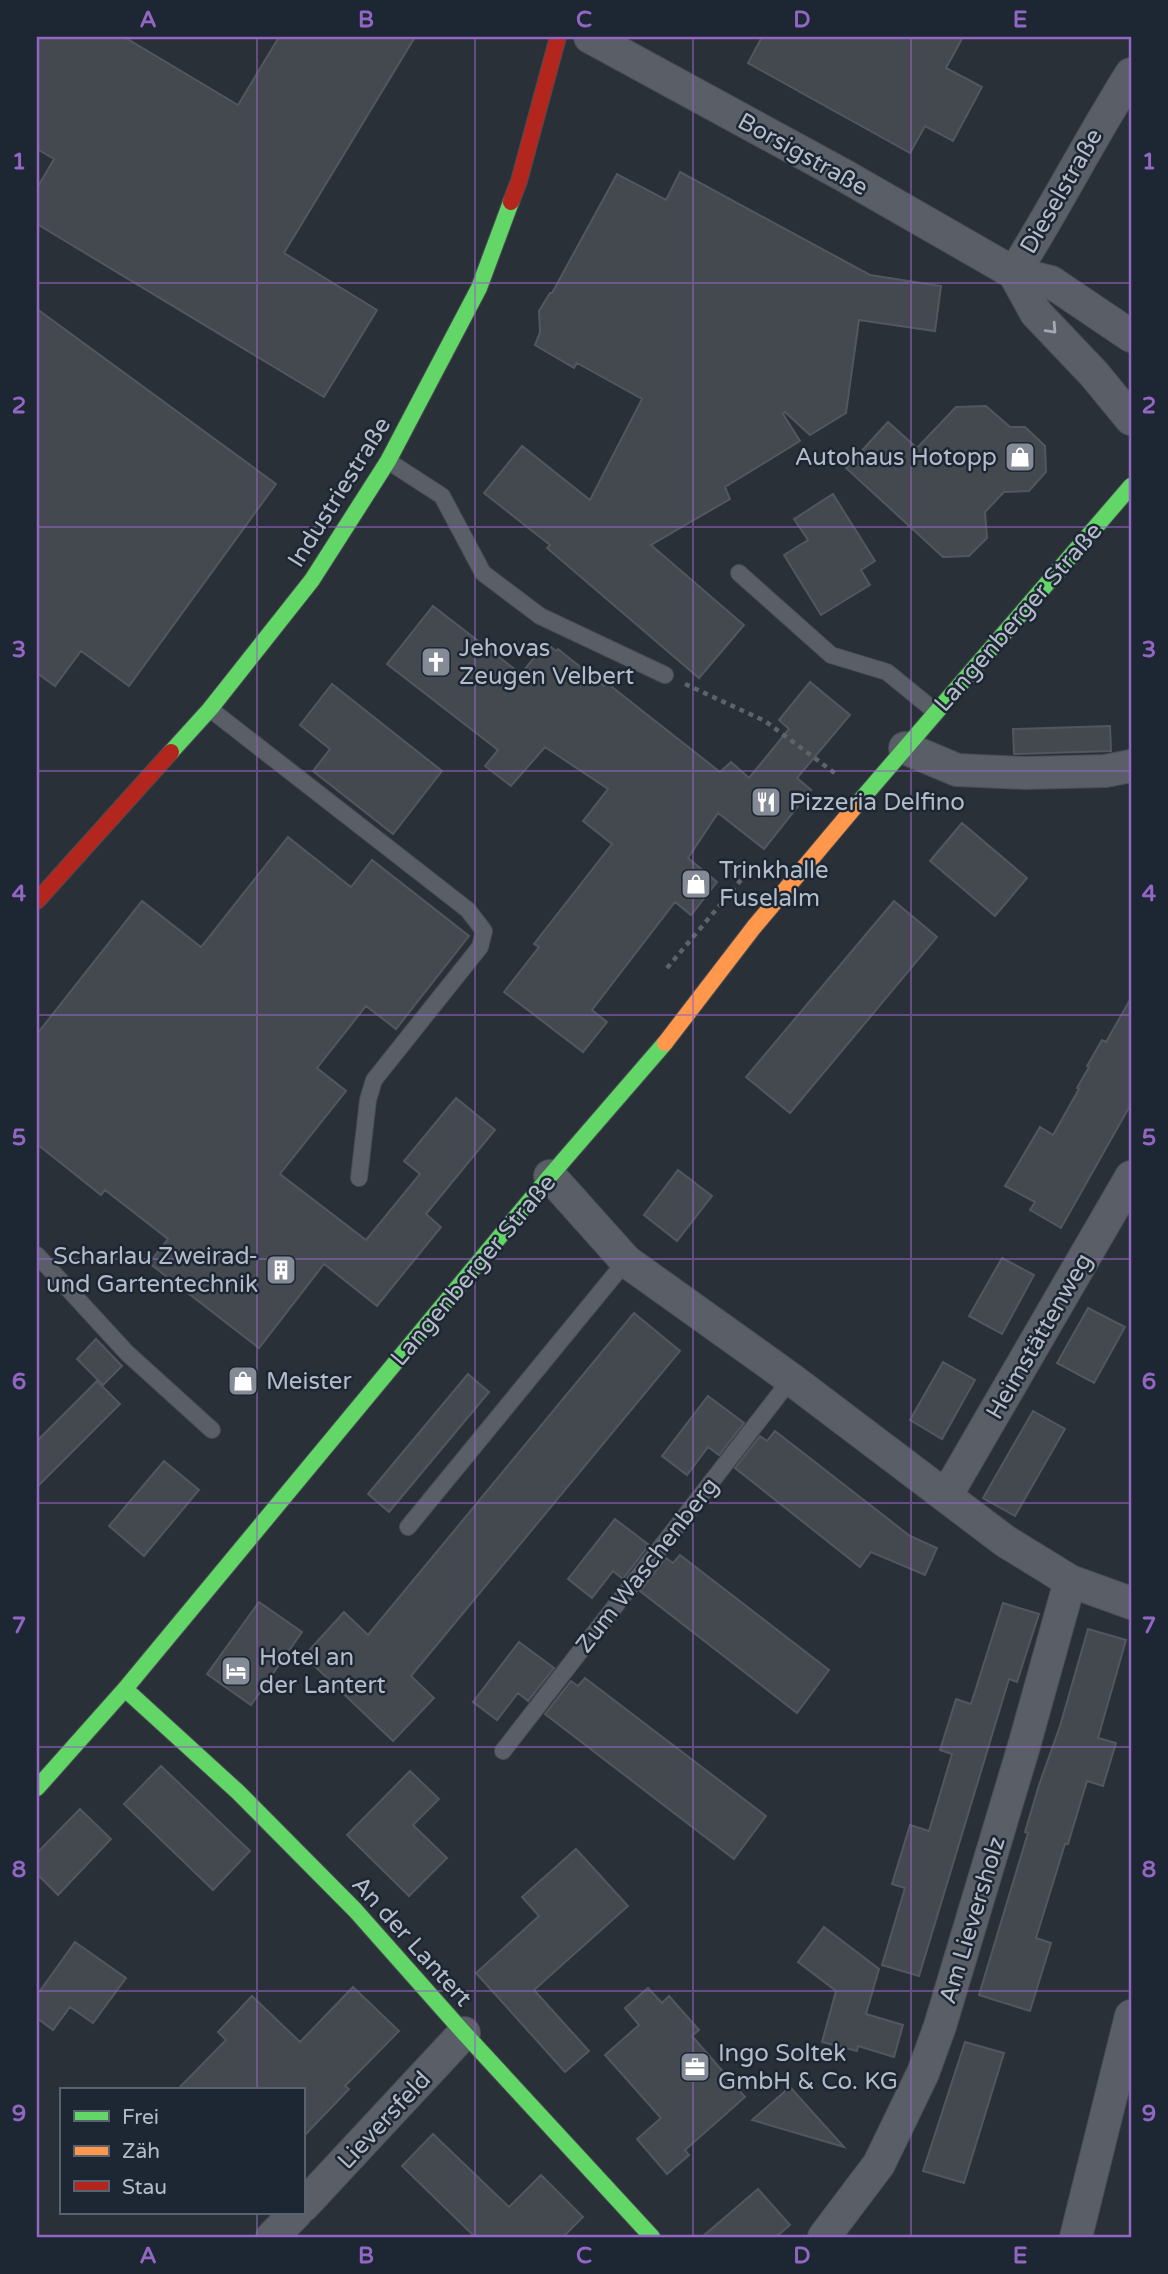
<svg xmlns="http://www.w3.org/2000/svg" width="1168" height="2274" font-family="'Varela Round',sans-serif">
	<rect width="100%" height="100%" fill="#2a3038"/>
	<path fill="#444950" stroke="#52575f" stroke-width="2" d="M37 37H124L238 105 279 37H415L284 253 377 310 324 397 37 224V188L54 159 37 149Z
		M762 37H963L946 68 982 87 953 141 925 126 910 153 748 63Z
		M680 172 870 275 941 286 935 331 859 320 846 413 810 435 785 412 783 414 800 441 725 487 730 499 651 545 744 625 699 678 547 548 550 545 484 493 522 446 590 500 642 399 577 363 574 368 535 345 540 332 539 311 550 293H552L617 174 666 200Z
		M37 309 276 484 129 686 81 651 55 686 37 673Z
		M986 406 1010 427H1025L1045 446 1046 472 1029 491 1004 492 985 512 987 538 969 556 943 557 846 468 888 422 917 448 956 407Z
		M833 494 875 561 861 570 870 585 821 615 784 555 808 540 794 519Z
		M433 606 521 674 546 643 556 651 558 649 604 686 607 683 720 772 731 762 749 778 789 729 779 720 810 682 850 715 797 778 811 790 764 849 718 813 688 858 717 882 691 915 675 902 592 1010 607 1022 583 1052 504 992 539 947 534 944 612 844 583 821 608 789 545 747 511 786 485 766 498 750 387 664Z
		M332 684 442 771 393 834 313 771 330 749 300 725Z
		M1110 726 1111 751 1014 754 1013 729Z
		M962 823 1027 878 995 916 930 861Z
		M288 837 351 887 372 860 469 936 396 1029 366 1006 317 1068 346 1091 280 1174 366 1240 420 1174 404 1161 456 1098 495 1130 426 1214 441 1227 377 1306 324 1264 259 1348 149 1263 168 1239 105 1190 101 1195 37 1144V1034L142 901 201 947Z
		M894 901 937 937 790 1113 746 1077Z
		M1131 998V1104L1061 1228 1030 1210 1035 1202 1005 1186 1040 1127 1053 1135 1079 1089 1077 1088 1089 1067 1087 1066 1102 1040 1106 1042Z
		M678 1170 712 1196 677 1241 644 1215Z
		M1002 1258 1034 1275 1002 1334 969 1316Z
		M1088 1308 1125 1327 1094 1383 1057 1363Z
		M634 1313 680 1351 411 1676 434 1698 393 1741 304 1656 344 1612 368 1635Z
		M96 1339 122 1366 103 1385 77 1359Z
		M943 1362 975 1380 942 1439 910 1420Z
		M468 1374 489 1392 389 1512 368 1494Z
		M97 1381 120 1404 37 1487V1441Z
		M708 1396 744 1423 719 1455 708 1447 687 1475 662 1456Z
		M1033 1411 1065 1429 1015 1516 983 1498Z
		M775 1431 910 1536 937 1548 925 1575 871 1552 860 1567 735 1468 760 1436 767 1441Z
		M164 1461 199 1490 144 1556 109 1526Z
		M615 1519 649 1545 623 1579 613 1571 592 1598 568 1579Z
		M680 1555 829 1670 797 1713 640 1591 666 1558 673 1563Z
		M259 1602 302 1632 251 1705 207 1674Z
		M1003 1603 1039 1614 1017 1682 1009 1679 919 1976 882 1965 905 1888 892 1884 910 1825 929 1831 952 1754 940 1750 956 1699 971 1704Z
		M1088 1629 1126 1640 1098 1738 1116 1743 1103 1786 1087 1781 1068 1844H1065L1036 1938 1051 1943 1030 2011 979 1995 1028 1833 1025 1832 1039 1785 1060 1726Z
		M519 1642 554 1668 528 1701 518 1693 497 1720 473 1702Z
		M585 1678 766 1816 734 1859 545 1714 571 1681 578 1686Z
		M161 1766 250 1851 213 1890 124 1804Z
		M410 1771 439 1799 413 1825 447 1858 409 1896 347 1835Z
		M80 1809 111 1839 58 1895 37 1874V1853Z
		M576 1849 628 1906 534 1990 589 2051 565 2072 476 1973 539 1916 522 1897Z
		M824 1927 879 1969 866 2014 903 2025 894 2057 858 2046 857 2051 822 2042 836 1991 798 1962Z
		M75 1942 126 1978 93 2023 70 2007 53 2030 37 2018V1995Z
		M353 1987 399 2031 345 2086 349 2089 303 2137V2090H177L226 2040 218 2032 252 1996 300 2042Z
		M648 1988 662 2003 669 1996 699 2030 692 2036 745 2097 685 2150 689 2155 667 2174 637 2139 661 2118 605 2055 639 2025 625 2008Z
		M965 2042 1004 2053 964 2183 923 2171Z
		M790 2087 844 2147 752 2120Z
		M433 2134 509 2207 541 2175 583 2217 563 2237H475L402 2166Z
		M758 2189 790 2225 776 2237H702Z"/>
	<g fill="none" stroke-linecap="round" stroke-linejoin="round">
		<g stroke="#484c53" stroke-width="18">
			<path id="lane" d="M388 461 442 496 483 573 540 616 665 675
				M739 573 831 655 887 672 936 712
				M210 709 468 910 484 931 480 947 374 1080 368 1100 359 1178
				M37 1255 127 1353 212 1430
				M408 1527 626 1261
				M503 1751 791 1379"/>
		</g>
		<g stroke="#484c53" stroke-width="34">
			<path id="street" d="M590 37 845 176 1014 273 1051 282 1131 336
				M1014 273C1055 208 1090 139 1131 74
				M1014 273 1036 313 1094 374 1131 419
				M905 748 957 770 1025 773 1105 771 1131 766
				M550 1176 626 1261 791 1379 1005 1541 1070 1581 1131 1603
				M946 1496 1131 1177
				M303 2206 464 2033
				M272 2237 296 2213
				M824 2237 879 2164 923 2073 940 2026 1024 1746 1070 1581
				M1076 2237 1131 2016"/>
		</g>
		<g stroke="#484c53" stroke-width="18">
			<path id="fast" d="M171 752 210 709 312 580 388 461 479 288 511 202
				M859 802 1131 486
				M125 1689 238 1792 355 1910 464 2033 652 2237
				M37 1788 125 1689 550 1176 665 1043"/>
		</g>
		<g stroke="#484c53" stroke-width="18">
			<path id="slow" d="M665 1043 754 927 859 802"/>
		</g>
		<g stroke="#484c53" stroke-width="18">
			<path id="jam" d="M511 202 519 181 558 37
				M37 901 171 752"/>
		</g>
		<path stroke="#5d636a" stroke-width="4.5" stroke-dasharray="5 5" stroke-linecap="butt" d="M685 684 765 721 836 774
			M667 968 746 874"/>
		<use href="#lane" stroke="#5a5e66" stroke-width="16"/>
		<use href="#street" stroke="#5a5e66" stroke-width="32"/>
		<use href="#fast" stroke="#63d668" stroke-width="16"/>
		<use href="#slow" stroke="#ff974d" stroke-width="16"/>
		<use href="#jam" stroke="#b3261e" stroke-width="16"/>
	</g>
	<defs><path id="oneway-chevron" d="M-2-3.5L2.5 0L-2 3.5" fill="none" stroke-width="1.6" stroke-linecap="round" stroke-linejoin="round" transform="scale(1.75)"/></defs>
	<use stroke="#a2a9b5" href="#oneway-chevron" transform="translate(1052 329) rotate(47)"/>
	<path fill="none" stroke="#9266c3" stroke-width="2" stroke-opacity="0.55" d="M257 37V2090M475 37V2237M693 37V2237M911 37V2237M37 283H1131M37 527H1131M37 771H1131M37 1015H1131M37 1259H1131M37 1503H1131M37 1747H1131M37 1991H1131M257 2213V2237"/>
	<defs>
		<g id="shop-square" transform="scale(1.575)"><rect x="-9" y="-9" width="18" height="18" rx="4" fill="#848b96" stroke="#1d2633"/><path d="M-5-2.5h2.3a2.7 3.5 0 0 1 5.4 0H5L5.5 6h-11ZM-1.5-2.5h3a1.5 2.3 0 0 0-3 0Z" fill="#fff"/></g>
		<g id="church-square" transform="scale(1.575)"><rect x="-9" y="-9" width="18" height="18" rx="4" fill="#848b96" stroke="#1d2633"/><path d="M-1.2-6h2.4v3.5h3.3v2.4h-3.3V6h-2.4V-.1h-3.3v-2.4h3.3Z" fill="#fff"/></g>
		<g id="restaurant-square" transform="scale(1.575)"><rect x="-9" y="-9" width="18" height="18" rx="4" fill="#848b96" stroke="#1d2633"/><path d="M-5-6h1v4h1v-4h1v4h1v-4h1v5L-1.5 .5V6h-2V.5L-5-1ZM5-6V6H3V1.5H1.5Q1.5-4 5-6Z" fill="#fff"/></g>
		<g id="building-square" transform="scale(1.575)"><rect x="-9" y="-9" width="18" height="18" rx="4" fill="#848b96" stroke="#1d2633"/><path d="M-4-6H4V6H1V3H-1V6H-4ZM-2.5-4.3h1.7v1.8h-1.7ZM.8-4.3h1.7v1.8H.8ZM-2.5-1h1.7V.8h-1.7ZM.8-1h1.7V.8H.8Z" fill="#fff"/></g>
		<g id="hotel-square" transform="scale(1.575)"><rect x="-9" y="-9" width="18" height="18" rx="4" fill="#848b96" stroke="#1d2633"/><path d="M-6-4.5h1.5V1H6V5H4.5V3h-9V5H-6ZM-4 0a1.8 1.8 0 1 1 3.6 0ZM.5 0V-2.5h3Q6-2.5 6 0Z" fill="#fff"/></g>
		<g id="office-square" transform="scale(1.575)"><rect x="-9" y="-9" width="18" height="18" rx="4" fill="#848b96" stroke="#1d2633"/><path d="M-6-3h4V-5.5h4V-3h4V5H-6ZM-1-4.5V-3h2v-1.5ZM-6 0V1H6V0Z" fill="#fff"/></g>
	</defs>
	<g fill-rule="evenodd">
		<use href="#shop-square" x="1020" y="457"/>
		<use href="#church-square" x="436" y="662"/>
		<use href="#restaurant-square" x="766" y="802"/>
		<use href="#shop-square" x="696" y="884"/>
		<use href="#building-square" x="281" y="1270"/>
		<use href="#shop-square" x="243" y="1381"/>
		<use href="#hotel-square" x="236" y="1671"/>
		<use href="#office-square" x="695" y="2067"/>
	</g>
	<g text-anchor="middle" stroke-width="5" stroke-linejoin="round" paint-order="stroke">
		<g font-size="24" fill="#b4bcc9" stroke="#1d2633">
			<text transform="translate(803 154) rotate(29)" y="8">Borsigstraße</text>
			<text transform="translate(1061 191) rotate(-60)" y="8">Dieselstraße</text>
			<text transform="translate(339 492) rotate(-58)" y="8">Industriestraße</text>
			<text transform="translate(1018 617) rotate(-49)" y="8">Langenberger Straße</text>
			<text transform="translate(473 1270) rotate(-50)" y="8">Langenberger Straße</text>
			<text transform="translate(1039 1336) rotate(-60)" y="8">Heimstättenweg</text>
			<text transform="translate(647 1565) rotate(-52)" y="8">Zum Waschenberg</text>
			<text transform="translate(972 1920) rotate(-73)" y="8">Am Lieversholz</text>
			<text transform="translate(412 1941) rotate(48)" y="8">An der Lantert</text>
			<text transform="translate(384 2120) rotate(-47)" y="8">Lieversfeld</text>
		</g>
		<g font-size="24" fill="#b4bcc9" stroke="#1d2633" text-anchor="start">
			<text x="997" y="465" text-anchor="end">Autohaus Hotopp</text>
			<text x="459" y="656">Jehovas<tspan x="459" dy="28">Zeugen Velbert</tspan></text>
			<text x="789" y="810">Pizzeria Delfino</text>
			<text x="719" y="878">Trinkhalle<tspan x="719" dy="28">Fuselalm</tspan></text>
			<text x="258" y="1264" text-anchor="end">Scharlau Zweirad-<tspan x="258" dy="28">und Gartentechnik</tspan></text>
			<text x="266" y="1389">Meister</text>
			<text x="259" y="1665">Hotel an<tspan x="259" dy="28">der Lantert</tspan></text>
			<text x="718" y="2061">Ingo Soltek<tspan x="718" dy="28">GmbH &amp; Co. KG</tspan></text>
		</g>
	</g>
	<rect width="1168" height="2274" fill="none" stroke="#1d2633" stroke-width="77"/>
	<rect x="60" y="2088" width="245" height="126" fill="#1d2633" stroke="#59626f" stroke-width="2"/>
	<rect x="74" y="2111" width="35" height="10" fill="#63d668" stroke="#59626f" stroke-width="2"/>
	<text x="122" y="2124" font-size="21" fill="#b4bcc9">Frei</text>
	<rect x="74" y="2146" width="35" height="10" fill="#ff974d" stroke="#59626f" stroke-width="2"/>
	<text x="122" y="2158" font-size="21" fill="#b4bcc9">Zäh</text>
	<rect x="74" y="2181" width="35" height="10" fill="#b3261e" stroke="#59626f" stroke-width="2"/>
	<text x="122" y="2194" font-size="21" fill="#b4bcc9">Stau</text>
	<rect x="38" y="38" width="1092" height="2198" fill="none" stroke="#9266c3" stroke-width="2.5"/>
	<g font-size="23" text-anchor="middle" font-weight="bold" fill="#9266c3">
		<text x="148" y="27">A</text>
		<text x="366" y="27">B</text>
		<text x="584" y="27">C</text>
		<text x="802" y="27">D</text>
		<text x="1020" y="27">E</text>
		<text x="19" y="169">1</text>
		<text x="1149" y="169">1</text>
		<text x="19" y="413">2</text>
		<text x="1149" y="413">2</text>
		<text x="19" y="657">3</text>
		<text x="1149" y="657">3</text>
		<text x="19" y="901">4</text>
		<text x="1149" y="901">4</text>
		<text x="19" y="1145">5</text>
		<text x="1149" y="1145">5</text>
		<text x="19" y="1389">6</text>
		<text x="1149" y="1389">6</text>
		<text x="19" y="1633">7</text>
		<text x="1149" y="1633">7</text>
		<text x="19" y="1877">8</text>
		<text x="1149" y="1877">8</text>
		<text x="19" y="2121">9</text>
		<text x="1149" y="2121">9</text>
		<text x="148" y="2263">A</text>
		<text x="366" y="2263">B</text>
		<text x="584" y="2263">C</text>
		<text x="802" y="2263">D</text>
		<text x="1020" y="2263">E</text>
	</g>
</svg>
